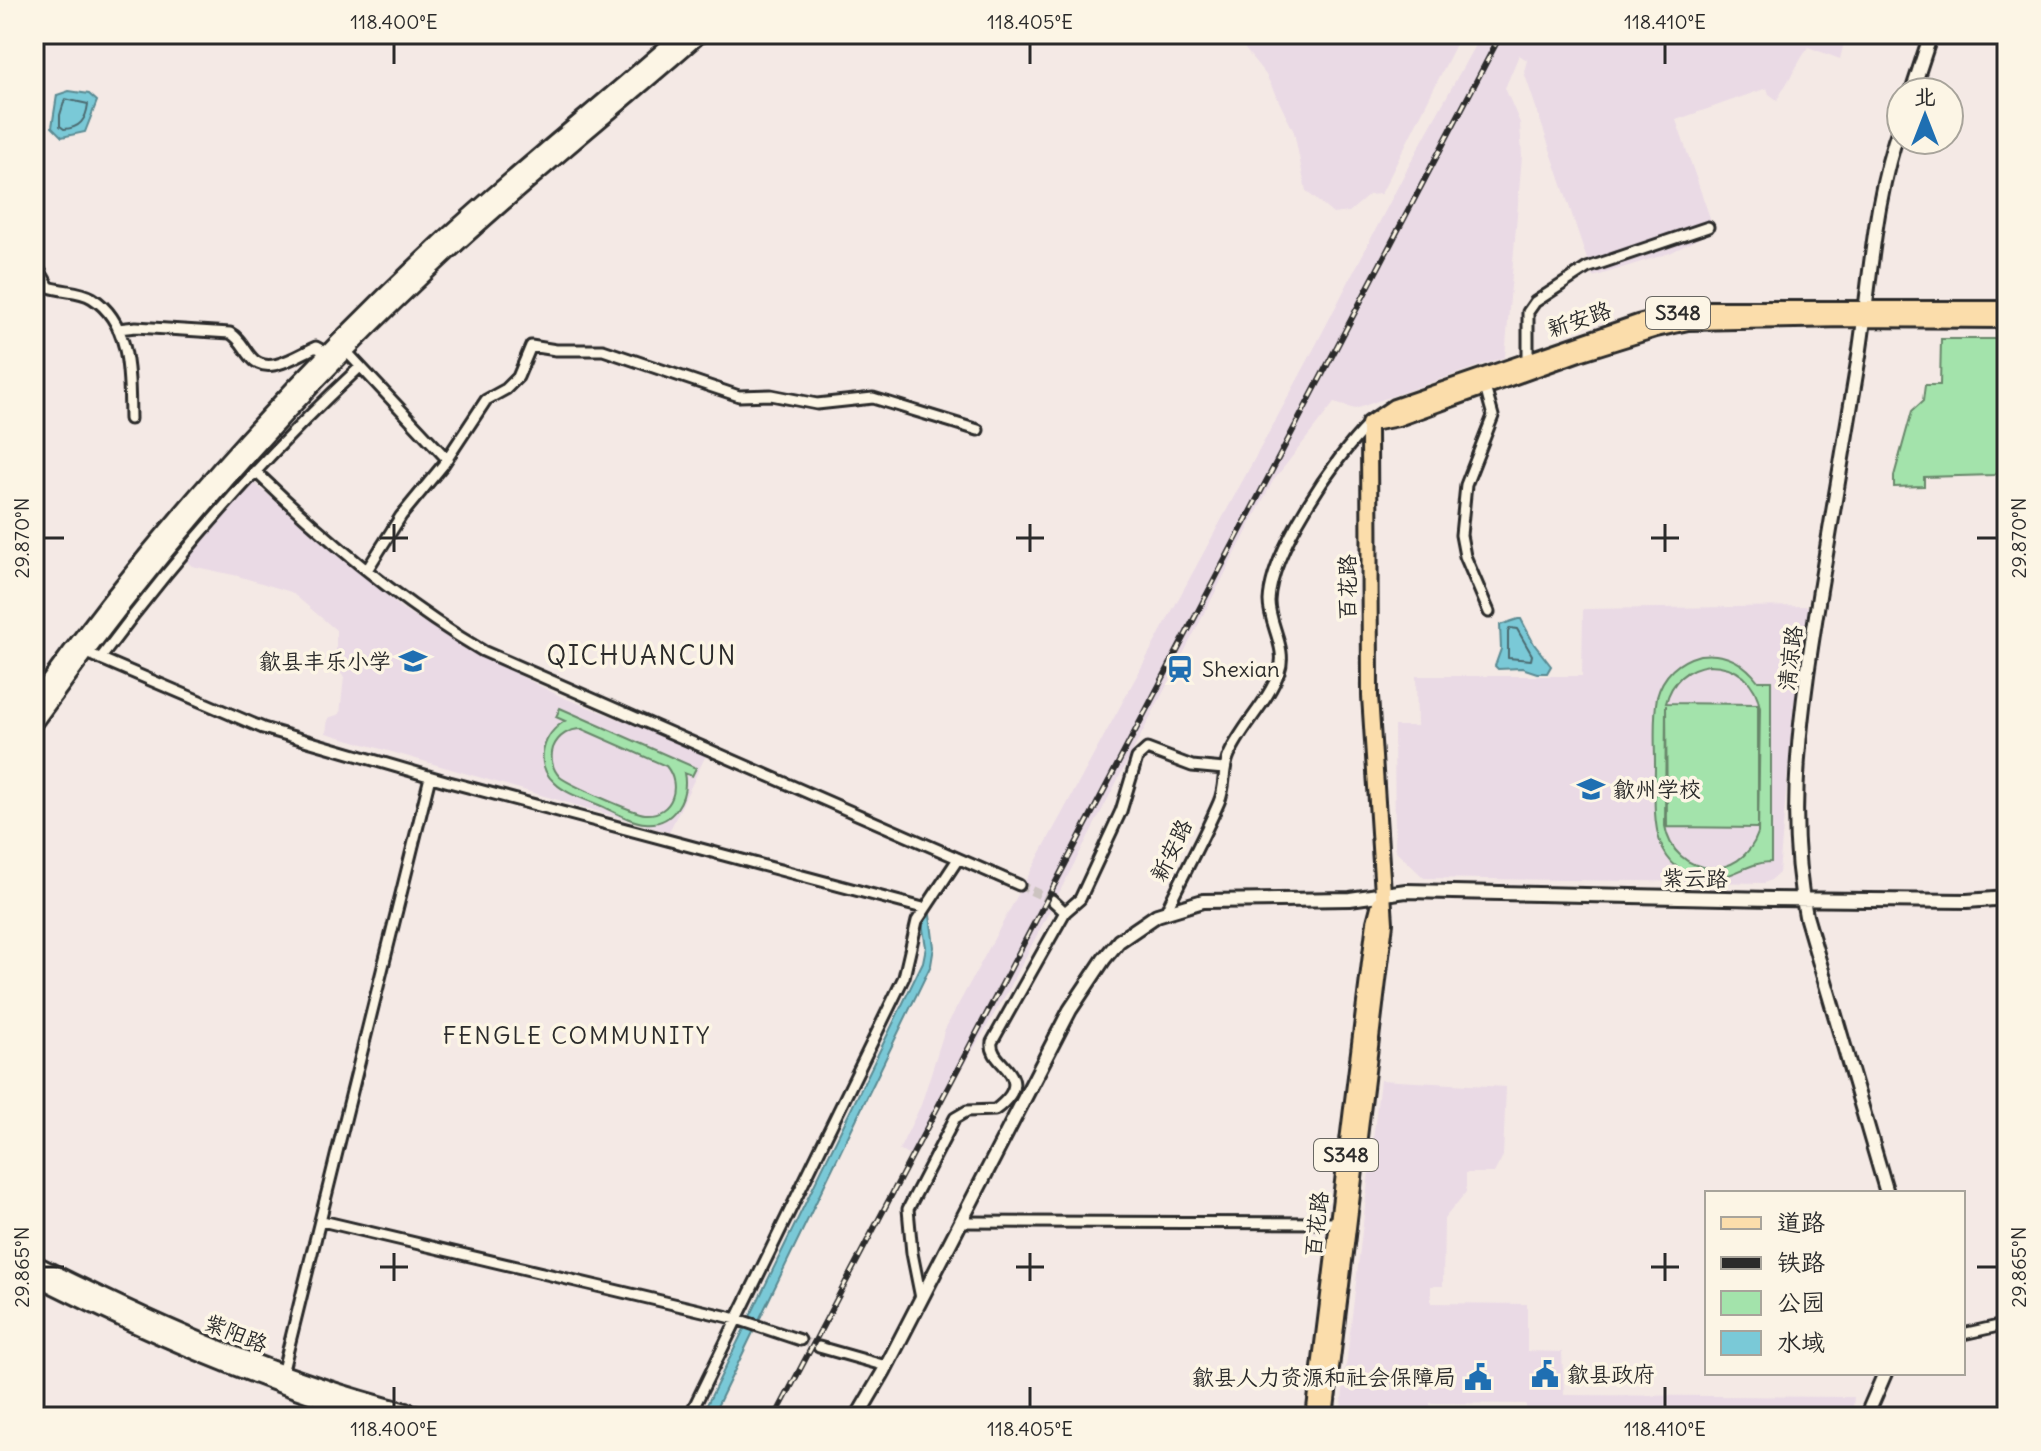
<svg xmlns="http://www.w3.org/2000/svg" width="2041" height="1451" font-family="Delius,'LXGW WenKai TC',sans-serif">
	<rect width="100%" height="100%" fill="#f4e9e5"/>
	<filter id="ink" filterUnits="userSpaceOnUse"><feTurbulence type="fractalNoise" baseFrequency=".0125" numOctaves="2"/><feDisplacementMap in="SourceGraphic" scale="16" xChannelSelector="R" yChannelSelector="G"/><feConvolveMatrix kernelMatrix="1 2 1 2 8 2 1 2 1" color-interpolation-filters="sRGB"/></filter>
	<g filter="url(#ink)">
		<path fill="#eadae5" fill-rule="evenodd" d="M1240 34H1461L1381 194 1369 195 1349 212 1333 214 1306 191 1294 132 1266 75 1245 49Z
			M1481 34H1846L1840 59 1808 47 1777 100 1769 94 1767 88 1676 120 1710 218 1711 232 1670 253 1593 277 1524 72 1527 60 1519 55 1505 88 1520 123 1522 156 1505 357 1355 409 1334 403 1273 481 1009 989 910 1156 899 1150 921 1105 945 1029 1306 364 1407 169Z
			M252 481 404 610 475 653 562 697 707 753 669 832 326 733 328 718 340 714 344 677 336 668V630L291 592 238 576 192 566 183 558Z
			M1809 606 1793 712 1779 873 1771 880 1764 883 1424 878 1395 850 1394 726H1417L1416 676H1582L1583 609Z
			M1380 1080 1506 1087 1503 1156 1494 1173H1466V1192L1444 1219 1443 1286H1431V1303L1527 1304V1351L1562 1352 1564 1395 1854 1397 1852 1417H1340ZM1430 1403 1526 1404V1414H1431Z"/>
		<path fill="#a3e3ab" stroke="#67876b" stroke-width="2" fill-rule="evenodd" d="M1941 339H2007V465L1994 475 1924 477V486L1894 487V476L1912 411 1923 401 1925 385H1940Z
			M1700 655C1724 652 1743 661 1758 681H1771V862C1747 862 1732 880 1707 878 1646 872 1655 808 1655 764 1655 742 1653 719 1657 697 1663 675 1678 661 1700 655ZM1709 665C1737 665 1756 682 1760 708L1758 833C1741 883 1674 878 1665 826L1666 705 1667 827 1758 828V704L1666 703C1672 681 1687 668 1709 665Z
			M560 708 696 768 692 776 684 773C689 798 673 826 645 823 630 822 613 811 599 805 585 799 566 794 555 783 533 764 543 734 565 721L556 717ZM582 729 666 766C682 785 673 816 645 814 634 813 568 784 560 777 552 769 550 758 553 748 558 735 570 729 582 729Z"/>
		<path fill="#7ac9d7" stroke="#5a8a92" stroke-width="2" d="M69 91 89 94 97 101 85 132 62 137 52 127 57 95Z
			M1518 619H1521L1534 644 1551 666 1547 673H1537L1522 668 1498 669 1495 666 1501 649 1500 625Z
			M930 915 934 947 931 965 712 1417H701L923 962 926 947 922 923Z"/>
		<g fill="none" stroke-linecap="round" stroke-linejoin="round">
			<path stroke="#4b6a70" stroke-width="2" d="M65 99 88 104C86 120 80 128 64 129L60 126V115Z
				M1510 628 1517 629 1532 655 1531 660 1508 658V632Z"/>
			<path stroke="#ccc3c0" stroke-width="9" stroke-dasharray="9 4.5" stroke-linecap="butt" d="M1019 885 1052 900
				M800 1340 819 1347"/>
			<g stroke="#2b2b2b" stroke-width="15">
				<path id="minor" d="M34 261 49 287C63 292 79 290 92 298 132 323 129 378 130 419
					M118 329 136 327 230 333C240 338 244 349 251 357 267 378 299 354 316 347L327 353
					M346 351 447 459
					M1528 360V312L1535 302 1587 268 1708 227
					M1485 387 1493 416 1466 485 1461 535 1465 556 1489 612
					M255 471C324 538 399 602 483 651L1019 885
					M367 570 401 516 443 465 486 400 506 389 518 377 531 346 556 350H603L739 396 771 395 817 404 873 398 978 430
					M85 652 263 728 449 782 923 908
					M100 659C179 553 264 456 360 367
					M1052 900 1065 912
					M1166 911C1183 875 1203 839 1219 802 1226 787 1222 770 1229 755 1242 726 1268 702 1279 672 1288 649 1269 625 1269 601 1271 552 1334 458 1369 424
					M322 1221 737 1319 800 1340
					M960 1222 1338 1223
					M921 1298 912 1253 908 1209 955 1118 967 1111 995 1110C1041 1075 988 1066 992 1042L1065 912 1080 899 1121 811 1137 758 1147 749 1192 766 1224 769
					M1963 1334 2007 1324
					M819 1347 886 1366
					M282 1374 430 777
					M689 1417 904 977 917 921 958 859"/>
			</g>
			<g stroke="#2b2b2b" stroke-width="18">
				<path id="tertiary" d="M1912 92 1931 34
					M1887 1193 1806 916C1784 809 1803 697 1820 590 1832 514 1845 438 1858 362 1871 282 1873 199 1901 123
					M857 1417 884 1371 1070 1010 1104 959 1119 941 1157 915 1203 901 1350 899 1406 891 1772 899 1967 901 2007 898
					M1866 1417 1885 1373"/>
			</g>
			<g stroke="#2b2b2b" stroke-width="20">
				<path id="secondary" d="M34 702C153 536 289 384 439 244 518 171 602 105 682 34
					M34 723C156 552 294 394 449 251 530 176 617 107 700 34
					M34 1263C164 1328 289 1384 431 1417
					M34 1276C147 1333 259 1383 381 1417"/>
			</g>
			<g stroke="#2b2b2b" stroke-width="20">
				<path id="primary" d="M1377 422 1398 418 1582 352 1656 329 1688 322 1846 319 2007 320
					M1369 424 1394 407 1638 323 1669 315 1705 309H2007
					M1314 1417 1375 922 1380 903
					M1325 1417 1385 923 1370 696 1369 424"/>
			</g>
			<use href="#minor" stroke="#fcf5e5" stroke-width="9"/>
			<use href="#tertiary" stroke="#fcf5e5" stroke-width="12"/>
			<use href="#secondary" stroke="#fcf5e5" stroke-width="14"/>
			<use href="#primary" stroke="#fbddab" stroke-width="14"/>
			<g stroke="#2b2b2b" stroke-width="6">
				<path id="rail" d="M775 1417 1501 34"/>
			</g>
			<use href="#rail" stroke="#fcf5e5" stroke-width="3" stroke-dasharray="9" stroke-linecap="butt"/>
		</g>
	</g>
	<path fill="none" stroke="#2b2b2b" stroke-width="3" d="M394 44V64M1030 44V64M1665 44V64M394 524V552M1030 524V552M1665 524V552M44 538H64M380 538H408M1016 538H1044M1651 538H1679M1977 538H1997M394 1253V1281M1030 1253V1281M1665 1253V1281M44 1267H64M380 1267H408M1016 1267H1044M1651 1267H1679M1977 1267H1997M394 1387V1407M1030 1387V1407M1665 1387V1407"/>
	<defs>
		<g id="school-bare" transform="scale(2.16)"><path d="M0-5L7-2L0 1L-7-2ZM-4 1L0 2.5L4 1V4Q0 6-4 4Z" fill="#1f6fb2" stroke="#fcf5e5" stroke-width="2.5" paint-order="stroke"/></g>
		<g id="station-bare" transform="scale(2.16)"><path d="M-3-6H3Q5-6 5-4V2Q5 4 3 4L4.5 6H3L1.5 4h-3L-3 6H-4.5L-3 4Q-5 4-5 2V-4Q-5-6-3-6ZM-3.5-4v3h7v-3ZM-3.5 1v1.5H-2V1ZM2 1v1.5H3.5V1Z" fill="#1f6fb2" stroke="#fcf5e5" stroke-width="2.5" paint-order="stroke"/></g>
		<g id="civic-bare" transform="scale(2.16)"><path d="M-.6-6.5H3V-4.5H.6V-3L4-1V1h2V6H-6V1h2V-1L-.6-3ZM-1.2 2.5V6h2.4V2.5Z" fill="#1f6fb2" stroke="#fcf5e5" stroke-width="2.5" paint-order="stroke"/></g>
	</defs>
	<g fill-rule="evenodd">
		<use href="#school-bare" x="413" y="661"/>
		<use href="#station-bare" x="1180" y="669"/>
		<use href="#school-bare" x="1591" y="789"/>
		<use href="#civic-bare" x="1545" y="1374"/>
		<use href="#civic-bare" x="1478" y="1377"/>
	</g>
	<g text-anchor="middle" stroke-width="7" stroke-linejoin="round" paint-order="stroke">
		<g fill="#fcf5e5" stroke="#6a6863" stroke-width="2">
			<rect x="1646" y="297" width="64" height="32" rx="6"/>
			<rect x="1314" y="1139" width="64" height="32" rx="6"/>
		</g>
		<g font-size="20" font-weight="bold" fill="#2b2b2b">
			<text x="1678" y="320">S348</text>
			<text x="1346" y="1162">S348</text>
		</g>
		<g font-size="22" fill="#2b2b2b" stroke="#fcf5e5">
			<text transform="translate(1579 319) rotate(-19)" y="8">新安路</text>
			<text transform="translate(1347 587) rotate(-90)" y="8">百花路</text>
			<text transform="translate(1790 658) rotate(-83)" y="8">清凉路</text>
			<text transform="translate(1171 850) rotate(-64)" y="8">新安路</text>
			<text transform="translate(1695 878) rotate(1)" y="8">紫云路</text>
			<text transform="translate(1316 1224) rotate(-83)" y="8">百花路</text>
			<text transform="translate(236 1333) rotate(22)" y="8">紫阳路</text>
		</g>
		<g font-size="22" fill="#2b2b2b" stroke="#fcf5e5" text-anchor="start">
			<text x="391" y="669" text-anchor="end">歙县丰乐小学</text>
			<text x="1202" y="677">Shexian</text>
			<text x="1613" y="797">歙州学校</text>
			<text x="1567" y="1382">歙县政府</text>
			<text x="1456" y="1385" text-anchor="end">歙县人力资源和社会保障局</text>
		</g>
		<g font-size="24" letter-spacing="2" fill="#2b2b2b" stroke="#fcf5e5">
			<text x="577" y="1044">FENGLE COMMUNITY</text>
		</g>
		<g font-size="26" letter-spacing="2" fill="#2b2b2b" stroke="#fcf5e5">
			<text x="642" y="665">QICHUANCUN</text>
		</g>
	</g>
	<rect width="2041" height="1451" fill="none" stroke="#fcf5e5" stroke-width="88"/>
	<rect x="1705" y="1191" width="260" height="184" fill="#fcf5e5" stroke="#a8a49b" stroke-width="2"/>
	<rect x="1721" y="1217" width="40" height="12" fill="#fbddab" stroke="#a8a49b" stroke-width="2"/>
	<text x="1777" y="1231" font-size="24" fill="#2b2b2b">道路</text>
	<rect x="1721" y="1257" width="40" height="12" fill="#2b2b2b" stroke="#a8a49b" stroke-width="2"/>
	<text x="1777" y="1271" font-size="24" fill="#2b2b2b">铁路</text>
	<rect x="1721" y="1291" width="40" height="24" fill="#a3e3ab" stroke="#a8a49b" stroke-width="2"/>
	<text x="1777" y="1311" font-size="24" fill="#2b2b2b">公园</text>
	<rect x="1721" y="1331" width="40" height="24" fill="#7ac9d7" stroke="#a8a49b" stroke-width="2"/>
	<text x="1777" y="1351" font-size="24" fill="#2b2b2b">水域</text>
	<g transform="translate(1925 116)"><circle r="38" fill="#fcf5e5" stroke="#a8a49b" stroke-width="2"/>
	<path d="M0-6L14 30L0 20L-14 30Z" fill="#1f6fb2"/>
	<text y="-12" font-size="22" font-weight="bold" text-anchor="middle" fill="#2b2b2b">北</text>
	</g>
	<rect x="44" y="44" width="1953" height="1363" fill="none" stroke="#2b2b2b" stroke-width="3"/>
	<g font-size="20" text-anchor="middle" fill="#2b2b2b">
		<text x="394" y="29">118.400°E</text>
		<text x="1030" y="29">118.405°E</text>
		<text x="1665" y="29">118.410°E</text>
		<text transform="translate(22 538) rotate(-90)" y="7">29.870°N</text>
		<text transform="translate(2019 538) rotate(-90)" y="7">29.870°N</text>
		<text transform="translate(22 1267) rotate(-90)" y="7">29.865°N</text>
		<text transform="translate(2019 1267) rotate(-90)" y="7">29.865°N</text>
		<text x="394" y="1436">118.400°E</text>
		<text x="1030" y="1436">118.405°E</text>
		<text x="1665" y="1436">118.410°E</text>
	</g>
</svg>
